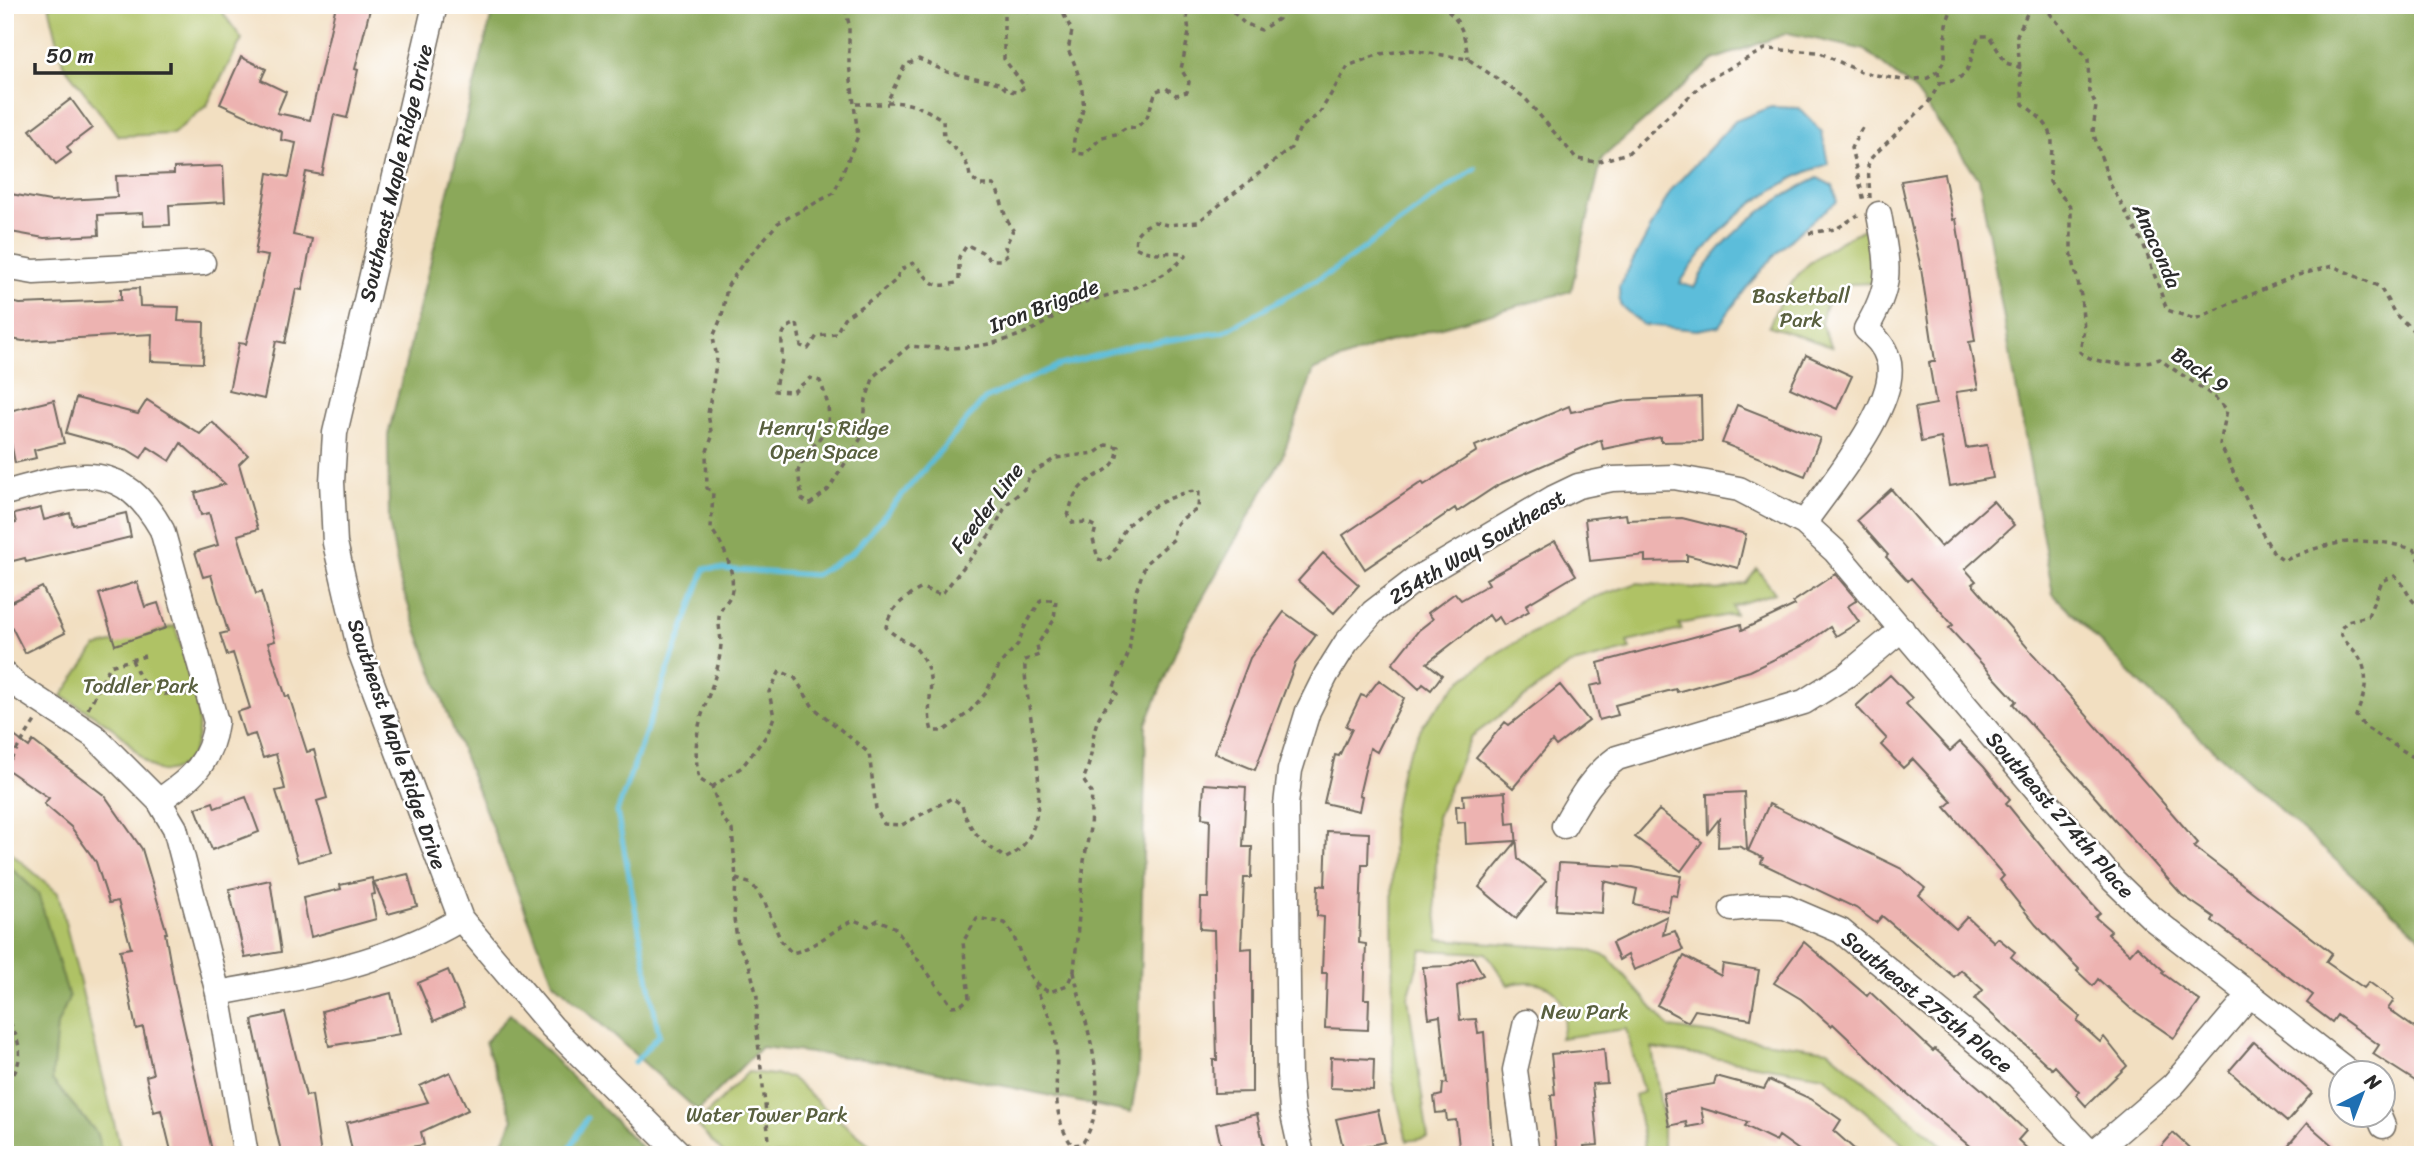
<svg xmlns="http://www.w3.org/2000/svg" width="2428" height="1160" font-family="Sriracha,sans-serif">
	<rect width="100%" height="100%" fill="#fff"/>
	<filter id="ink" filterUnits="userSpaceOnUse"><feTurbulence type="fractalNoise" baseFrequency=".0143" numOctaves="2"/><feDisplacementMap in="SourceGraphic" scale="14" xChannelSelector="R" yChannelSelector="G"/><feConvolveMatrix kernelMatrix="1 2 1 2 8 2 1 2 1" color-interpolation-filters="sRGB"/></filter>
	<filter id="wash" filterUnits="userSpaceOnUse"><feTurbulence type="fractalNoise" baseFrequency=".00686" numOctaves="4" result="noise"/><feDisplacementMap in="SourceGraphic" scale="28" xChannelSelector="R" yChannelSelector="G"/><feGaussianBlur stdDeviation="1.57" result="paint"/><feColorMatrix in="noise" values="0 0 0 0 0 0 0 0 0 0 0 0 0 0 0 0 0 1.4 0 .05"/><feComposite in="paint" operator="in"/></filter>
	<g filter="url(#wash)">
		<rect width="100%" height="100%" fill="#f2dfc1"/>
		<path fill="#afc265" stroke="#6d7648" stroke-width="2" d="M49 5H217L242 39 207 105 173 134 118 136 63 64Z
			M1869 226 1877 283 1850 284 1834 295 1825 307 1821 324 1832 347 1769 326C1792 268 1816 254 1869 226Z
			M1757 569 1775 593 1732 606 1735 614 1679 624 1682 630 1627 642 1630 649 1569 665 1471 737 1437 817 1435 902 1439 939 1588 950 1608 957 1670 1028 1828 1050 1954 1155H1916L1824 1076 1652 1048 1663 1121V1155H1628V1152L1645 1150 1635 1095 1643 1092 1626 1029 1560 1038C1576 998 1547 973 1508 985L1486 953 1422 950 1408 997 1428 1138 1407 1141 1393 1081 1392 819 1402 767 1424 723 1457 684 1499 652 1592 598 1638 583 1719 590 1746 583Z
			M175 626C185 661 220 741 179 767 171 772 162 773 154 768 140 761 132 744 120 734 103 719 81 708 62 696L96 647Z
			M5 848 58 893 122 1155H5Z
			M748 1072 791 1077 823 1107 883 1155H725L696 1125Z"/>
		<path fill="#8ba85a" stroke="#5b6a42" stroke-width="2" d="M494 5H2423V939L2142 685 2053 594 1979 179 1916 92 1865 50 1788 33 1713 60 1602 158 1571 291 1381 344 1314 370 1281 460 1185 629 1146 724 1138 1073 1131 1113 896 1063 761 1047 698 1111 553 981 455 734 401 585 389 522 388 435Z
			M5 862 38 893 69 998 57 1025 52 1080 96 1132 103 1155H5Z
			M510 1014 649 1155H497L513 1119 485 1042Z"/>
		<path fill="#5cbdda" stroke="#447482" stroke-width="2" d="M1771 107 1799 108 1822 132 1828 164C1765 185 1716 228 1680 283L1694 288C1718 237 1768 202 1818 178L1833 186 1837 202C1789 235 1751 278 1719 326L1697 330 1643 325 1620 305 1619 287 1671 190 1735 121Z"/>
		<g fill="none" stroke-linecap="round" stroke-linejoin="round">
			<path stroke="#5cbdda" stroke-width="5" d="M635 1062 659 1035 617 812 705 568 815 575 852 553 985 399 1057 366 1132 346 1223 332 1331 272 1475 168
				M566 1155 587 1118"/>
		</g>
		<g id="blocks">
			<path fill="#edb3b1" d="M336 5H371L355 69 358 70 347 118 334 115 322 175 306 172 293 235 312 239 302 290 296 289 285 343 276 341 264 399 229 391 239 343 246 344 268 256 255 254 268 173 289 177 296 143 281 140 282 132 220 104 241 57 266 69 261 80 286 92 277 113 310 120Z
				M71 99 92 128 67 147 71 153 56 164 30 130Z
				M223 166 225 202 169 205 170 225 144 226 143 213 98 215 99 235 44 238 5 231V193L50 201 117 197 116 176 174 174V168Z
				M1944 174 1953 220 1956 219 1975 341 1969 342 1978 389 1956 392 1966 448 1987 445 1993 478 1950 486 1941 438 1921 442 1915 408 1936 404 1929 363 1935 361 1921 268 1901 181Z
				M139 288 140 306 179 307 178 321 204 322 203 363 151 361 152 334 23 341 5 338V301L20 304 121 300V289Z
				M1806 355 1852 376 1837 409 1790 388Z
				M1701 397 1702 441 1661 442V437L1603 449 1601 440 1498 485 1457 512 1455 508 1365 569 1343 535 1422 482 1424 485 1477 451 1475 446 1569 406 1571 412 1630 400Z
				M76 398 138 414 147 400 200 434 212 422 248 455 239 464 258 529 238 535 256 594 261 592 275 641 268 643 286 697 289 696 307 752 314 750 327 798 317 801 332 852 298 862 276 791 285 789 276 754 263 758 255 734 245 737 237 712 250 708 233 653 227 655 220 634 228 632 211 575 203 577 195 552 218 545 209 513 201 515 195 493 225 484 181 443 170 461 148 447 141 458 128 450 66 433Z
				M54 400 64 443 34 450 36 458 15 463 5 412Z
				M1737 405 1820 438 1805 476 1722 443Z
				M1891 489 1941 547 1993 501 2014 525 1965 569 1976 581 1972 584 2198 843 2194 847 2332 953 2326 962 2364 988 2369 982 2394 1000 2388 1009 2423 1034V1086L2373 1054 2379 1045 2337 1015 2332 1022 2307 1003 2313 995 2212 921 2214 917 2182 895 2109 813 2013 704 2016 701 1949 628 1953 625 1911 578 1908 581 1886 557 1888 555 1857 520Z
				M41 508 44 520 70 513 73 525 126 513 131 537 26 562 25 558 5 563V526L16 523 14 514Z
				M1626 514 1627 520 1682 518 1746 534 1738 568 1687 555V561L1645 562V555L1590 561 1585 519Z
				M1555 541 1576 575 1526 605 1529 611 1504 625 1499 617 1493 621 1489 615 1427 663 1442 675 1431 690 1423 684 1419 689 1392 664 1419 630 1433 619 1428 613 1455 593 1461 600 1489 584 1486 579Z
				M1323 553 1359 585 1334 613 1298 581Z
				M1835 574 1857 600 1848 606 1859 622 1836 636 1830 627 1804 645 1750 671 1677 692 1676 689 1615 705 1618 715 1599 720 1590 686 1603 683 1598 663 1741 624 1742 630 1795 605 1793 602Z
				M137 582 145 607 158 603 166 628 115 645 99 594Z
				M42 587 65 633 25 653 5 614V605Z
				M1284 612 1316 635 1295 664 1255 770 1214 753 1250 658Z
				M1890 675 1912 698 1906 704 1950 751 1960 742 1984 767 2010 799 2006 803 2063 873 2100 913 2095 917 2111 931 2108 934 2130 954 2137 946 2164 971 2162 973 2200 1001 2174 1038 2130 1008 2098 979 2093 986 2077 971 2079 969 2036 925 2000 880 2004 876 1945 807 1952 801 1913 759 1903 768 1881 745 1887 739 1856 706Z
				M1379 680 1404 698 1377 752 1370 748 1359 795 1362 796 1359 811 1324 803 1335 755 1339 756 1352 729 1346 726 1361 695 1366 697Z
				M1560 685 1589 721 1556 746 1552 741 1513 788 1476 757 1505 722 1509 725Z
				M5 729 29 747 33 741 105 796 142 849 167 933H165L174 983 213 1155H172L161 1110 154 1112 146 1076 153 1074 143 1027 136 1029 129 994 120 950 131 948 118 901 109 903 96 862 71 827 44 804 49 798 5 768Z
				M1204 784 1246 787 1243 847H1252L1251 878H1244L1241 949 1252 948V1092L1214 1093 1213 1060H1217L1214 930 1200 929 1201 898H1208L1210 819 1202 818Z
				M1505 792 1507 824 1515 823 1518 859 1546 881 1516 918 1479 887 1517 841 1466 844 1465 822 1457 823 1456 806H1464L1463 795Z
				M1744 792 1747 850 1738 846 1718 847 1719 819 1708 833 1707 794Z
				M246 797 259 832 212 850 196 808 213 802 215 808Z
				M1769 804 1902 869 1925 888 1919 895 1956 929 1967 917 1994 942 1998 938 2015 952 2011 957 2080 1017 2077 1021 2100 1042 2104 1037 2127 1066 2086 1106 2076 1095 2079 1092 2055 1066 2052 1069 1975 999 1983 990 1961 970 1954 977 1882 916 1876 923 1856 908 1761 863 1763 858 1748 851Z
				M1659 810 1702 842 1681 871 1635 837Z
				M1327 831 1369 833 1368 864H1362L1359 943 1366 944 1364 999H1369L1368 1030 1325 1028 1327 973H1322L1324 917 1317 916 1318 885 1325 886Z
				M1559 863 1633 867 1681 876 1677 896 1671 895 1668 911 1634 904 1637 889 1604 881 1602 913 1556 910Z
				M408 874 417 906 388 914 374 882Z
				M372 878 375 894 371 895 376 919 311 937 303 898 341 889 340 885Z
				M270 880 281 952 245 958 229 889Z
				M1667 916 1663 935 1675 931 1683 950 1634 970 1628 955 1619 960 1612 943Z
				M1804 942 1867 996 1870 992 1933 1051 1935 1049 1987 1094 2026 1131 2018 1140 2034 1155H1980L1896 1084 1833 1024 1831 1026 1801 999 1774 983Z
				M1684 956 1721 976 1723 964 1759 970 1751 1019 1695 1010 1688 1022 1657 1005Z
				M1473 957 1483 975 1457 986 1460 1020 1476 1019 1478 1033 1484 1032 1493 1155H1460L1456 1120 1447 1121 1446 1112 1436 1113 1434 1097 1442 1095 1443 1084 1447 1083 1440 1016 1429 1018 1423 967 1449 966Z
				M448 970 464 1008 434 1021 418 983Z
				M391 993 400 1034 329 1046 322 1011Z
				M285 1013 306 1096 312 1095 321 1155H282L277 1135 252 1020Z
				M2254 1042 2312 1093 2287 1122 2229 1071Z
				M1604 1049 1607 1083 1592 1084 1598 1145 1584 1146 1585 1155H1557L1551 1095 1555 1094 1551 1054Z
				M1331 1057 1374 1059 1373 1090 1330 1088Z
				M450 1072 468 1110 421 1132 424 1145 353 1155 346 1123 428 1102 420 1086Z
				M1716 1076 1764 1089 1769 1080 1811 1099 1841 1120 1834 1131 1861 1155H1806L1779 1136 1776 1141 1745 1126 1748 1122 1701 1108 1704 1124 1687 1127 1686 1122 1669 1126 1663 1093 1714 1084Z
				M1378 1110 1385 1142 1344 1151 1336 1119Z
				M1257 1114 1264 1147 1223 1155 1216 1124Z
				M2307 1123 2332 1145 2323 1155H2280Z
				M2173 1133 2197 1155H2154Z"/>
		</g>
	</g>
	<g filter="url(#ink)">
		<use href="#blocks" fill-opacity="0" stroke="#716a60" stroke-width="2"/>
		<g fill="none" stroke-linecap="round" stroke-linejoin="round">
			<g stroke="#716a60" stroke-width="27">
				<path id="minor" d="M435 5 335 433 332 482 335 543 360 651 461 919 552 1027 681 1155
					M5 267 34 272 203 263
					M5 493C74 474 120 455 162 530L216 722C210 765 192 777 159 801
					M1804 523C1828 488 1902 401 1888 359 1884 345 1876 338 1866 329 1894 282 1888 266 1879 214
					M5 674 16 685 94 736 159 801 175 828 218 993 246 1155
					M1564 826C1579 800 1592 776 1617 758L1804 702 1847 675 1902 629
					M1732 909 1757 906 1785 907 1841 931 2018 1076 2092 1155
					M218 993C303 978 386 964 461 919
					M1526 1022 1515 1070 1527 1155
					M2378 1114 2383 1126
					M1302 1155 1292 1110 1289 1075 1286 805 1290 770 1308 711 1326 675 1346 643 1373 612 1416 579 1553 498 1578 486 1612 479 1674 477 1739 489 1804 523 1835 551 2113 880 2153 919 2349 1072
					M2091 1155 2173 1085 2249 996"/>
			</g>
			<path stroke="#716a60" stroke-width="3.5" stroke-dasharray="5 5" stroke-linecap="butt" d="M1004 5V59L1025 87 1017 92 1008 91 999 83 947 72 919 59 905 65 887 102C911 102 924 108 943 120L944 139C958 151 968 159 970 177L980 185H994C1004 200 1001 214 1013 230L1005 247 1009 253 1001 260H990L982 252 967 245 959 257V282C929 291 932 280 913 263L900 270 896 280 878 295 844 318 836 334 817 336 808 349 801 346 797 323C777 330 783 340 782 356 782 368 775 379 775 391L793 392 810 378 820 381C842 435 817 430 798 471L802 499 810 504 828 490 863 435 866 399 874 376 909 346C951 350 990 349 1029 331 1044 325 1057 313 1071 307 1111 291 1156 290 1186 255 1174 248 1157 259 1135 247L1136 235 1142 228 1154 222 1168 225 1198 222 1291 148 1300 128 1319 114 1348 66 1380 54 1411 50 1468 59 1524 97 1577 159 1597 162 1628 153 1707 80 1765 49 1818 52 1861 72 1902 80 1928 78 1938 71 1945 59 1946 24 1953 5
				M1020 5 1029 11 1035 9 1037 5
				M1059 5 1072 31 1068 50C1076 64 1085 92 1083 109 1080 125 1070 138 1075 153L1085 154 1102 137 1116 134 1127 127 1136 128 1147 117 1156 91 1166 88 1176 95 1187 92 1189 82 1181 69 1189 33 1186 5
				M1226 5 1244 23 1261 30 1278 19 1284 5
				M1440 5C1461 19 1465 34 1468 59
				M2031 5 2017 35 2023 104C2063 134 2050 138 2050 182L2071 207V251L2081 296 2084 329 2080 352C2097 367 2139 365 2160 359 2180 376 2211 390 2227 410L2220 444 2261 531 2274 554 2284 561C2327 540 2370 535 2415 550L2423 567
				M2043 5 2088 59 2089 90 2096 105 2093 132 2110 184 2143 243 2167 310 2195 319 2294 276 2333 266 2380 287 2395 314 2423 339
				M1940 83C1975 80 1967 61 1979 36H1989L2006 63 2022 68
				M856 104H888
				M1862 128 1851 148 1864 201
				M1870 198 1868 165 1872 157 1928 103 1940 83 1938 71
				M1809 233 1836 229 1858 215
				M2423 598 2415 603C2406 594 2405 584 2395 576L2382 581 2368 616 2347 621 2340 630C2344 644 2352 646 2359 657 2371 677 2364 696 2356 716L2365 727 2423 763
				M132 660C137 671 145 693 159 694 169 695 177 691 187 695
				M88 709 110 666 145 656
				M5 768 35 721
				M712 787 742 767 767 735 774 717 769 692 780 671 795 678 813 707 869 753 876 809 884 824 902 825 952 798 962 805C968 831 985 845 1006 858 1068 830 1022 712 1025 660L1039 655 1037 645 1054 620 1056 600H1041L1024 628 1018 644 1000 664 986 693 968 713 944 731H932C923 701 942 681 917 650 909 641 895 638 886 627 890 608 905 597 922 588L941 595 991 533 1007 504 1024 489 1030 474 1056 458 1095 453 1106 445 1118 447C1118 472 1096 472 1082 486 1073 494 1071 505 1068 516L1073 523 1086 522 1096 527 1093 539 1098 559 1105 561C1118 553 1118 535 1129 524 1140 512 1185 487 1199 492L1198 509C1185 517 1171 522 1174 539L1146 563 1136 591 1129 652 1113 689 1117 694C1083 726 1100 743 1083 780L1092 793 1090 828 1084 861 1074 971 1067 985 1050 992C1019 980 1024 945 1005 923L977 918 963 942 969 998 961 1005 952 1006 894 927 878 920 868 926 854 920C832 930 815 948 792 953L781 941 765 903 752 884 736 879
				M1034 985C1042 1002 1052 1017 1055 1035 1061 1074 1047 1110 1072 1145L1082 1144C1115 1095 1084 1025 1074 972
				M5 1013C20 1040 28 1060 5 1086
				M770 1149 756 1024 757 997 749 964 738 944 734 919 736 879 732 830 722 817 712 787 699 779C687 717 717 698 721 644 721 634 717 621 720 612 723 605 729 600 731 594 737 575 723 543 711 529L713 492 707 488 706 454 712 437 708 414 717 358 713 337 722 316 727 287 741 266 778 223 834 193 858 136 849 64V24L844 5
				M763 1155 770 1149 792 1155"/>
			<use href="#minor" stroke="#fff" stroke-width="24"/>
		</g>
	</g>
	<g text-anchor="middle" stroke-width="5" stroke-linejoin="round" paint-order="stroke">
		<g font-size="21" fill="#2b2b2b" stroke="#fff">
			<text transform="translate(396 173) rotate(-77)" y="7">Southeast Maple Ridge Drive</text>
			<text transform="translate(2157 246) rotate(66)" y="7">Anaconda</text>
			<text transform="translate(1044 306) rotate(-21)" y="7">Iron Brigade</text>
			<text transform="translate(2200 370) rotate(35)" y="7">Back 9</text>
			<text transform="translate(987 508) rotate(-53)" y="7">Feeder Line</text>
			<text transform="translate(1477 547) rotate(-31)" y="7">254th Way Southeast</text>
			<text transform="translate(397 744) rotate(71)" y="7">Southeast Maple Ridge Drive</text>
			<text transform="translate(2060 815) rotate(49)" y="7">Southeast 274th Place</text>
			<text transform="translate(1927 1002) rotate(39)" y="7">Southeast 275th Place</text>
		</g>
		<g font-size="21" fill="#59603f" stroke="#fff">
			<text x="1801" y="303">Basketball<tspan x="1801" dy="24">Park</tspan></text>
			<text x="824" y="435">Henry's Ridge<tspan x="824" dy="24">Open Space</tspan></text>
			<text x="141" y="693">Toddler Park</text>
			<text x="1585" y="1019">New Park</text>
			<text x="767" y="1122">Water Tower Park</text>
		</g>
	</g>
	<rect width="2428" height="1160" fill="none" stroke="#fff" stroke-width="28"/>
	<g transform="translate(2362 1094) rotate(42)"><circle r="33" fill="#ffffff" stroke="#aaaaaa" stroke-width="2"/>
	<path d="M0-5L12 26L0 18L-12 26Z" fill="#1f6fb2"/>
	<text y="-10" font-size="19" font-weight="bold" text-anchor="middle" fill="#2b2b2b">N</text>
	</g>
	<path d="M35 63v10h136v-10" fill="none" stroke="#2b2b2b" stroke-width="3.5"/>
	<text x="46" y="63" font-size="21" fill="#2b2b2b" stroke="#ffffff" stroke-width="5" paint-order="stroke">50 m</text>
</svg>
